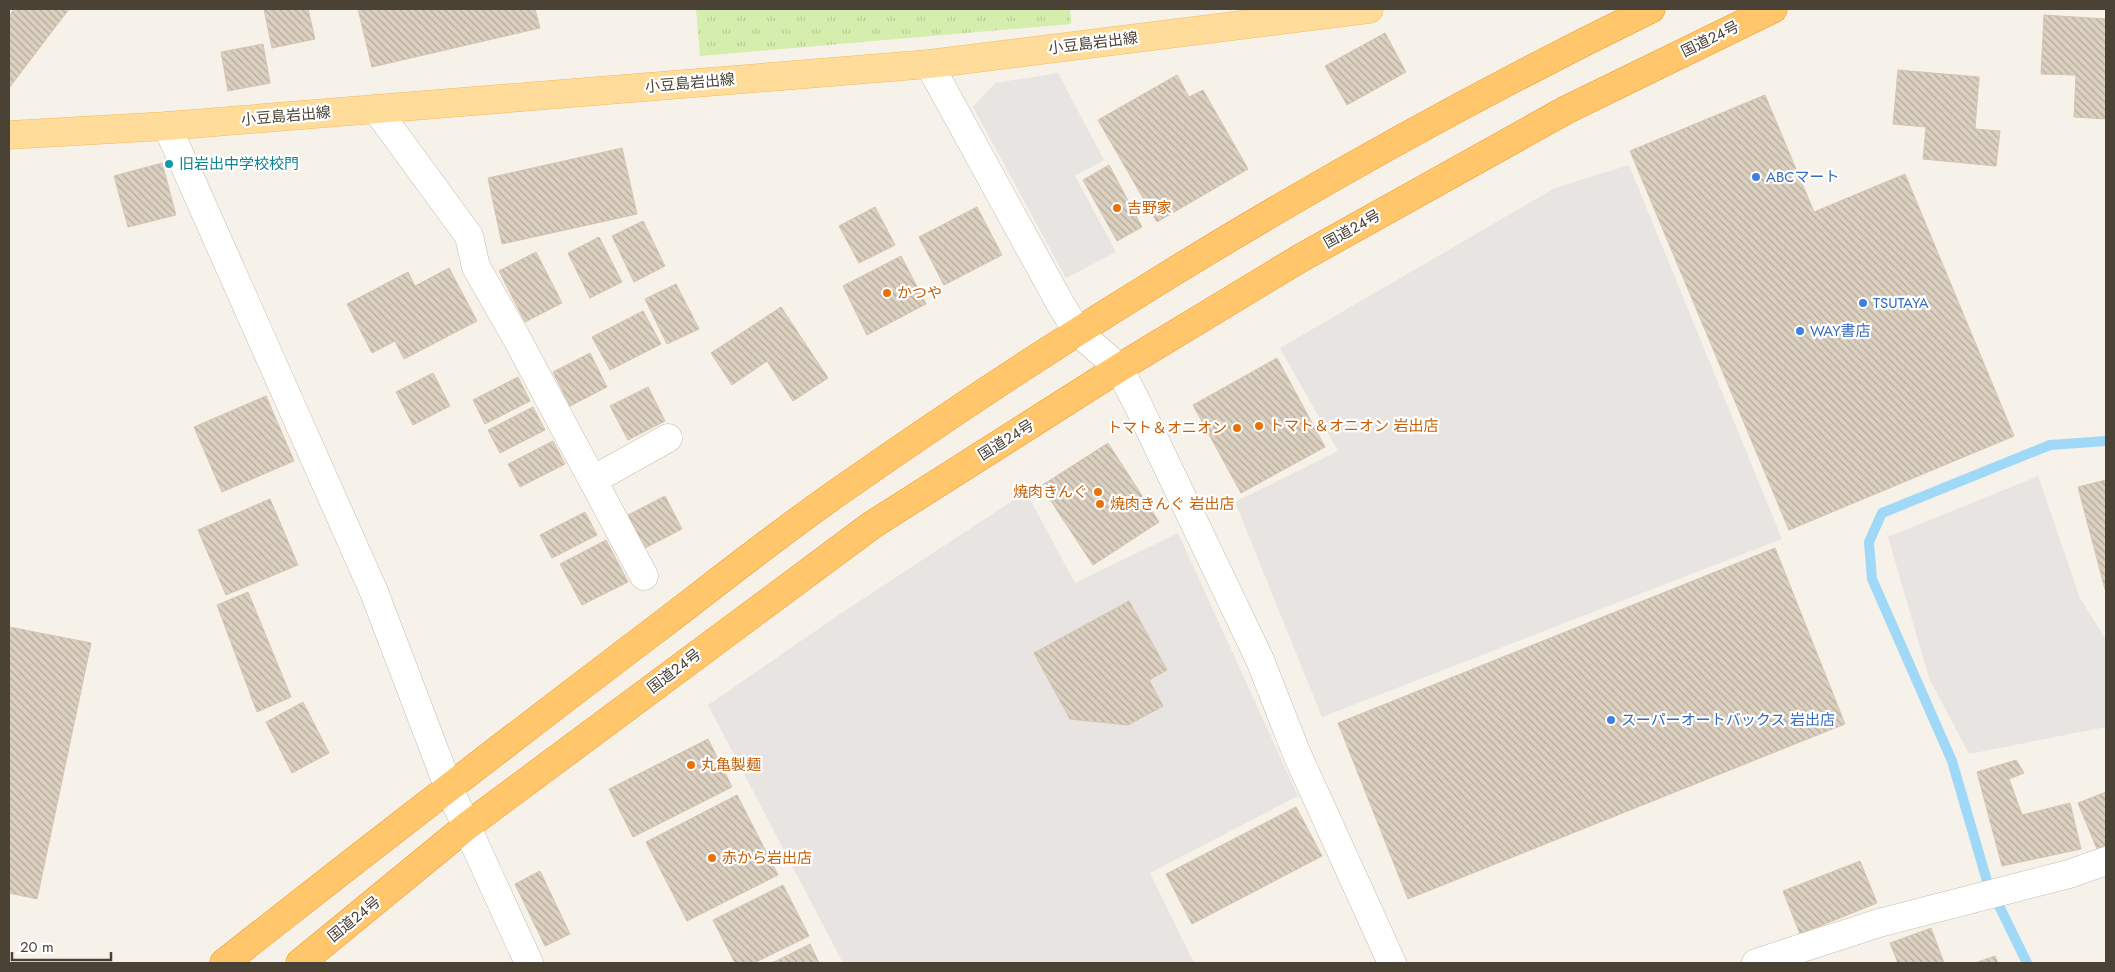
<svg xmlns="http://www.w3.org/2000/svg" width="2115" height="972" font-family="Jost,'Noto Sans JP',sans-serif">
	<defs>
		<pattern id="grass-tufts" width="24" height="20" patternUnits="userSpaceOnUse" patternTransform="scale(1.25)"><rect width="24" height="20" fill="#d5eeae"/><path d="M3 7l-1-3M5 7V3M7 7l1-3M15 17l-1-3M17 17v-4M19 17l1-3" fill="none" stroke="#b8cd96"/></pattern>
		<pattern id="building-back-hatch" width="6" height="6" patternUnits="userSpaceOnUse" patternTransform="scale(1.25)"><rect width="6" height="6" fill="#dcd0c0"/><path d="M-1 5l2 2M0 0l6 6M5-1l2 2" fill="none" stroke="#b4aa9d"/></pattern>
	</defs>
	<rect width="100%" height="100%" fill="#f6f2e9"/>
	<path fill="url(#grass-tufts)" d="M696 9H1070L1071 24 700 56Z"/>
	<path fill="#e7e4e1" d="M1058 73 1104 160 1075 176 1116 252 1066 278 973 107 995 83Z
		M1629 165 1782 539 1322 717 1235 502 1338 451 1280 348 1555 188Z
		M2038 476 2080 598 2106 640V727L1969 754 1929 678 1888 537Z
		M1026 492 1075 583 1178 533 1298 796 1150 873 1194 963H843L708 705 843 612Z"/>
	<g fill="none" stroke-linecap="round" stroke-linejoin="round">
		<path stroke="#a0d9f8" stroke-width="10" d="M2027 963 1987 881 1952 761 1872 579 1869 542 1882 513 2050 445 2106 441"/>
	</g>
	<path fill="url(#building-back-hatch)" stroke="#d5c4b0" d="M14 9H69L9 88V16Z
		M264 9H308L315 39 272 48Z
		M358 9H535L540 28 372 67Z
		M2044 15 2106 19V119L2074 117 2076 75 2041 74Z
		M1385 33 1406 72 1347 105 1325 66Z
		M263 44 270 83 228 91 221 52Z
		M1898 70 1979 77 1975 129 2000 131 1996 166 1923 159 1926 127 1893 124Z
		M1177 75 1189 97 1203 90 1248 169 1157 222 1098 120Z
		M1765 95 1814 212 1905 174 2014 436 1789 530 1630 151Z
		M622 148 637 214 502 244 488 178Z
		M162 163 176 215 128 227 114 176Z
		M1109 165 1142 227 1117 241 1083 180Z
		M875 207 895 245 859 263 839 226Z
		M977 207 1002 255 944 285 919 237Z
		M643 221 665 266 634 282 612 236Z
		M599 237 622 282 590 298 568 253Z
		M536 252 562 303 525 322 499 271Z
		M901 256 926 304 867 335 843 286Z
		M449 268 477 321 404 359 395 341 372 353 347 304 408 272 415 286Z
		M676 284 699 329 667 344 645 299Z
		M781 307 828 378 793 401 767 361 732 385 711 353Z
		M643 311 661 344 610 370 592 337Z
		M590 353 607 387 570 406 553 372Z
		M1277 358 1325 447 1241 493 1193 405Z
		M433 373 450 406 413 425 396 392Z
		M518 377 530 401 485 424 473 400Z
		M648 387 665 421 628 440 610 406Z
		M266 396 294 461 222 492 194 427Z
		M533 407 545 430 500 453 488 430Z
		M553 441 565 464 520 487 508 464Z
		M1108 443 1159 522 1093 565 1041 486Z
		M2106 480V593L2078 487Z
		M665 496 682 529 645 548 628 515Z
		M270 499 298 565 226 595 198 530Z
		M585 512 597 535 552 558 540 535Z
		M606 540 628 582 582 605 560 564Z
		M1775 548 1845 724 1408 899 1338 723Z
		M248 592 291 697 257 712 217 605Z
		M1129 601 1167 670 1149 680 1163 706 1128 725 1070 719 1034 653Z
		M9 627 91 643 37 899 9 893Z
		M303 702 329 753 292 773 266 722Z
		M708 739 732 787 633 837 609 789Z
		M2016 760 2024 773 2009 779 2022 815 2070 803 2081 849 2002 866 1977 772Z
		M2106 792V845L2097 849 2078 803Z
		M737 795 778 875 687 921 646 842Z
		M1296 807 1322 856 1192 924 1166 874Z
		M1860 861 1877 903 1800 934 1783 891Z
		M540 871 570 934 545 946 515 884Z
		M783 885 809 936 754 963H735L713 920Z
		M1931 928 1944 963H1898L1890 943Z
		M810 944 819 963H772Z
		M1995 956 1998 963H1975Z"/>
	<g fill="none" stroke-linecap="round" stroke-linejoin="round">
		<g stroke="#c6bcad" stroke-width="29">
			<path id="minor" d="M929 64 1061 305 1077 331 1119 368 1137 403 1260 660 1296 752 1392 963
				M376 109 469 236 476 267 516 337 644 576
				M167 126 374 592 448 786 529 963
				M593 480 668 438
				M1756 963 1879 923 2069 874 2106 861"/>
		</g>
		<g stroke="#f1bc5c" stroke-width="29">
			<path id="major" d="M9 135 167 126 929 64 1369 9"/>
		</g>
		<g stroke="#ef9c2b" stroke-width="29">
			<path id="highway" d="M224 963C366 851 510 740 655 630 714 585 773 538 834 495 1093 313 1366 148 1651 9
				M300 963 467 826 872 525 1119 368 1299 259 1566 110 1773 9"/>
		</g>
		<use href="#minor" stroke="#fff" stroke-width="28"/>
		<use href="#major" stroke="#ffdc99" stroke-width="28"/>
		<use href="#highway" stroke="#ffc66b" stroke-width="28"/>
	</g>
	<circle fill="#0f9aa8" stroke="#fff" stroke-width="2" cx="169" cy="164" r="5"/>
	<g fill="#3f7fe0" stroke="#fff" stroke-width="2">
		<circle cx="1756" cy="177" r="5"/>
		<circle cx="1863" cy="303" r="5"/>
		<circle cx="1800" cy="331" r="5"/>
		<circle cx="1611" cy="720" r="5"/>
	</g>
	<g fill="#e8710a" stroke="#fff" stroke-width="2">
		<circle cx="1117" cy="208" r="5"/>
		<circle cx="887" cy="293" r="5"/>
		<circle cx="1259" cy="426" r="5"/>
		<circle cx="1237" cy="428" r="5"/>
		<circle cx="1098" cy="492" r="5"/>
		<circle cx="1100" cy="504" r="5"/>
		<circle cx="691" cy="765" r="5"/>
		<circle cx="712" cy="858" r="5"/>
	</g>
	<g text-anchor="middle" stroke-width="4.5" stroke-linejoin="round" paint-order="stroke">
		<g font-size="15" fill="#4b4236" stroke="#fff">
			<text transform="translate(1710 39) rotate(-26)" y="5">国道24号</text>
			<text transform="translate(1093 43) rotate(-7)" y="5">小豆島岩出線</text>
			<text transform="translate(690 83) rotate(-5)" y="5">小豆島岩出線</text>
			<text transform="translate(286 116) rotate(-5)" y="5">小豆島岩出線</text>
			<text transform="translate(1352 229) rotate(-29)" y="5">国道24号</text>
			<text transform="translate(1006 440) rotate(-32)" y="5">国道24号</text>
			<text transform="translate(674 671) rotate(-37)" y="5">国道24号</text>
			<text transform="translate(354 919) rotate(-39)" y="5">国道24号</text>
		</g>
		<g font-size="15" fill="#0d838f" stroke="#fff" text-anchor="start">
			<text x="179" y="169">旧岩出中学校校門</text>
		</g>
		<g font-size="15" fill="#366cbe" stroke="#fff" text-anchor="start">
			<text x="1766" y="182">ABCマート</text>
			<text x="1873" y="308">TSUTAYA</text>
			<text x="1810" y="336">WAY書店</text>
			<text x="1621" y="725">スーパーオートバックス 岩出店</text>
		</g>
		<g font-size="15" fill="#c56008" stroke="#fff" text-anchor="start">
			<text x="1127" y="213">吉野家</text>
			<text x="897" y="298">かつや</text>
			<text x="1269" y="431">トマト＆オニオン 岩出店</text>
			<text x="1227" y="433" text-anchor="end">トマト＆オニオン</text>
			<text x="1088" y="497" text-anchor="end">焼肉きんぐ</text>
			<text x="1110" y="509">焼肉きんぐ 岩出店</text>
			<text x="701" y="770">丸亀製麺</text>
			<text x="722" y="863">赤から岩出店</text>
		</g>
	</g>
	<rect width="2115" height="972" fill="none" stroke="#4b4236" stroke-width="20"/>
	<path d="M12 952v8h99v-8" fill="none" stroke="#4b4236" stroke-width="2.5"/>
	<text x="20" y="952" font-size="15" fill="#4b4236" stroke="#ffffff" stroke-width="4" paint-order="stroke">20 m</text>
</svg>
